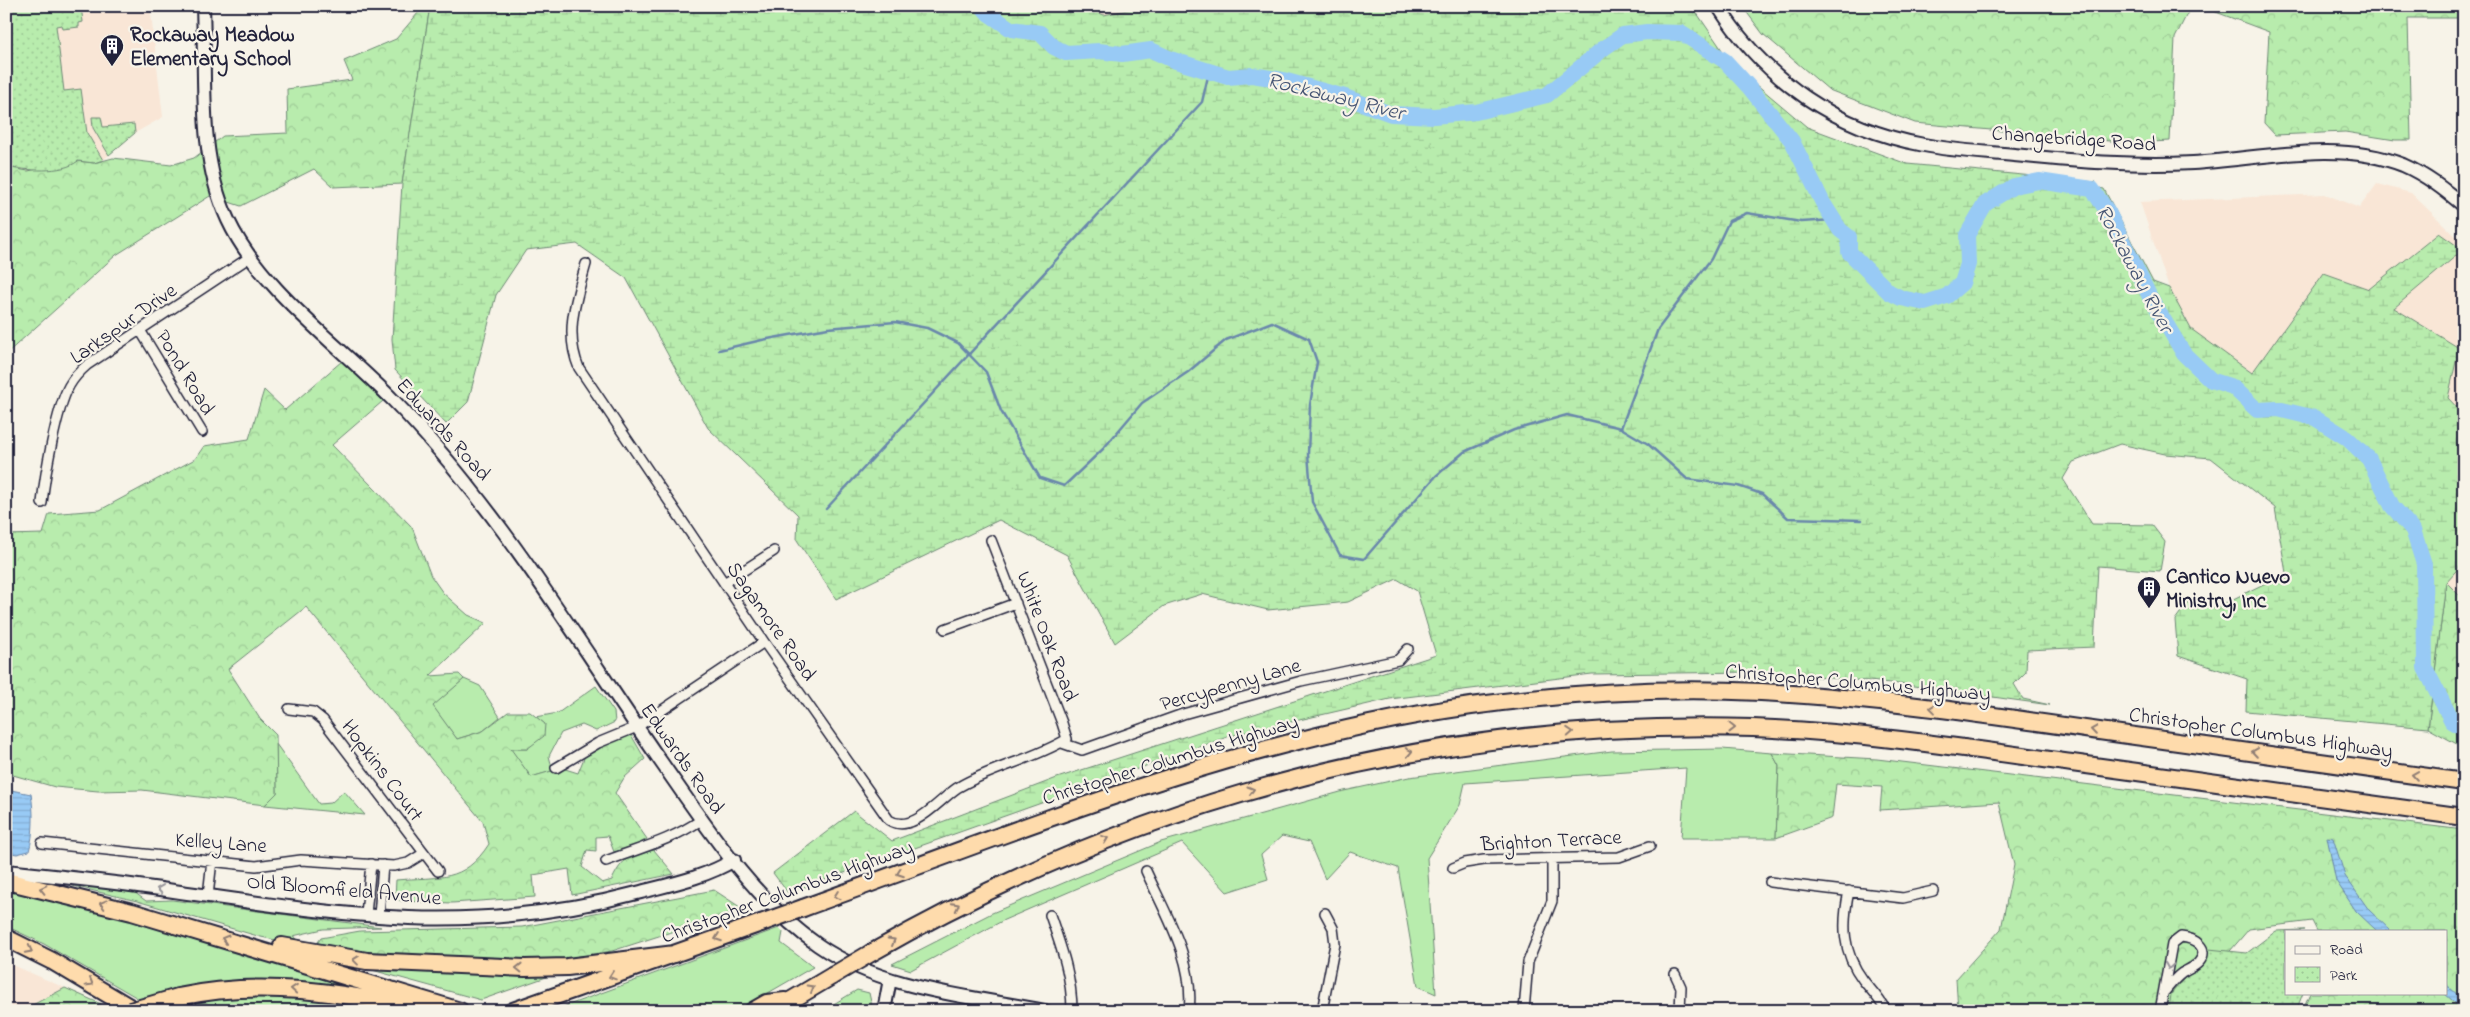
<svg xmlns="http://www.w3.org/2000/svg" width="2470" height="1017" font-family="'Indie Flower',sans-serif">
	<defs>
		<pattern id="forest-crowns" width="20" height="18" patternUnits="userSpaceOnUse" patternTransform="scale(1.25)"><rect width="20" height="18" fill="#b8ecad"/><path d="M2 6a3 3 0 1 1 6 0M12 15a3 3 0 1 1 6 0" fill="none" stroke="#9eca96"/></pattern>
		<pattern id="wetland-marsh" width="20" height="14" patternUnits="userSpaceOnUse" patternTransform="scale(1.25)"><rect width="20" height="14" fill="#b8ecad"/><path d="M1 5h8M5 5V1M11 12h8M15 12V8" fill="none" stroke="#9eca96"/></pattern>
		<pattern id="park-dots" width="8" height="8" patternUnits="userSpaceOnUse" patternTransform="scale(1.25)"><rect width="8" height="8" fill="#b8ecad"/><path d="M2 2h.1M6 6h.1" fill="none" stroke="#9eca96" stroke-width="1.8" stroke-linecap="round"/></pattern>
		<pattern id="water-rules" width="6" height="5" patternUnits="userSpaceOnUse" patternTransform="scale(1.25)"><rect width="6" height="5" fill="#98caf5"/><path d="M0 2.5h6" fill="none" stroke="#83add3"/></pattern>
	</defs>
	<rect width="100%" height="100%" fill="#f7f3e8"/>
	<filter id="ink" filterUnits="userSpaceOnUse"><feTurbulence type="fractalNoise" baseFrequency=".02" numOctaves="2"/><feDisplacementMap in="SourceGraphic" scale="10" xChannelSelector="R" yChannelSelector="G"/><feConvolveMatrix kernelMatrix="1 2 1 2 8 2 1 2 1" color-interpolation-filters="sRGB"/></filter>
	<g filter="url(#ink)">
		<path fill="#f9e6d6" d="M6 6H150L163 117 135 133 103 160 28 171 6 167Z
			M1082 6H1137L1136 8 1104 15Z
			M2377 184 2411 193 2464 244V415L2448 398 2458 348 2394 308 2462 250 2439 234 2369 289 2324 273 2252 373 2191 329 2169 288 2140 202 2325 194 2359 208Z
			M2464 562V600L2446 582Z
			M6 962 65 988 21 1011H6Z"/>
		<path fill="#b8ecad" stroke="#6d8774" d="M464 679 480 686 500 717 483 731 457 739 432 706Z
			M596 686 614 712 615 722 596 731 582 725 561 733 549 756 553 771 531 777 510 749H527L545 724 536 717 558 713Z
			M276 744 319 804 331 803 344 791 365 815 265 805 277 793Z
			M1722 749 1772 753 1779 766 1776 838H1681L1686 768 1465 783 1460 805 1427 858 1436 994 1418 986 1398 868 1350 852 1325 879 1309 842 1282 836 1261 855 1268 879 1227 892 1182 843 1004 920 911 970 892 964 992 913 1161 842 1344 791 1409 777 1612 751Z
			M52 881 134 892 146 901 172 900 381 927 323 929 293 936 308 947 261 937 137 901Z
			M6 888 114 914 308 973 345 987 141 1000 44 944 6 926Z
			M779 928 783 932 781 943 813 967 737 1011H552Z
			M372 970 552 975 481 1000Z
			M857 990 869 993 873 1011H822Z
			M278 993 398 1011H170L171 1008 216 997Z"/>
		<path fill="url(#forest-crowns)" stroke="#6d8774" d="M424 6H430L402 184 333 187 314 169 241 206 210 196 116 255 6 354V167L28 171 78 161 94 163 113 158 171 165 194 158 223 136 288 133 287 89 352 80 344 61 396 39Z
			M1742 6H2191L2175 38 2170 141 2132 143 1915 123 1829 90 1763 34Z
			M2200 6H2464V18H2408L2411 140H2395L2345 132 2275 135 2264 123 2269 32Z
			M342 361 383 401 332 445 412 527 431 576 443 593 468 615 486 623 430 676 459 674 464 679 433 706 457 739 483 731 508 712H530L545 724 544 736 527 749H511L531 777 562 768 578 773 588 748 630 733 645 759 624 778 615 793 647 839 631 848 614 852 608 836 596 837V851L587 850 582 867 602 883 612 880C623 857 630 855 654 850L674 874 572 895 569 869 533 875 535 897 452 903 401 901 395 898 396 880C440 876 463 884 489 844L483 822 306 607 228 669 260 719 276 735 277 793 265 805 142 790 98 791 55 787 6 773V535L43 534 49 514 100 510 195 459 204 446 249 439 264 390 285 410Z
			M2446 582 2464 600V748L2428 728Z
			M1772 753 1877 759 2464 830V1011H2302L2310 993H2446V931H2317L2312 921 2249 929C2224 958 2197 991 2163 1011H1958L1956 979 2001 929 2014 865 1999 802 1880 810 1882 787 1836 784 1832 818 1776 838 1779 766Z
			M714 890 743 909 612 951 557 960 370 954 315 946 321 938 360 931 522 927Z
			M65 988 101 1004 100 1011H21Z"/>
		<path fill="url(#wetland-marsh)" stroke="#6d8774" d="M430 6H1082L1104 15 1136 8 1137 6H1692L1731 63 1807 127 1907 164 2096 182 2089 186 2104 189 2153 282 2169 288 2191 329 2252 373 2324 273 2369 289 2439 233 2463 250 2394 308 2459 348 2448 398 2464 415V562L2446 582 2428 728 2246 711 2247 679 2178 656 2175 620 2188 602 2215 608 2286 573 2275 508 2211 458 2165 454 2120 444 2073 462 2063 479 2092 524 2152 525 2165 542 2160 571 2098 566 2094 647 2027 650 2026 672 2014 684 2023 699 2050 705 1892 683 1755 672 1592 674 1390 699 1230 736 788 893 773 873 854 811 892 841 1057 778 1436 655 1417 591 1397 579 1348 602 1268 610 1202 594 1164 606 1115 643 1067 555 999 520 836 599 797 540 798 515 708 428 626 278 577 244 526 250 496 295 468 402 446 424 395 370 392 339 402 184Z"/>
		<path fill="url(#park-dots)" stroke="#6d8774" d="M6 6H81L83 22 79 23V27L63 29 62 25 56 26 64 91 81 89 87 133 103 160 94 163 78 161C62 174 26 170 6 167Z
			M92 117H101L103 127 134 124 135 133 109 155 93 128Z
			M2305 930 2286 931V993H2303L2296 1011H2169L2171 994 2209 949 2247 953 2276 931Z"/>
		<path fill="url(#water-rules)" stroke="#6987ab" d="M6 789 31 794C34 811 34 834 29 851L17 854 6 852Z
			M2327 837 2333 838 2345 876 2369 910 2391 931H2377L2356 911 2336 881Z
			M2446 984 2464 1001V1011L2444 993H2446Z"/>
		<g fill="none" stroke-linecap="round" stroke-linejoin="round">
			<path stroke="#6987ab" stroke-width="2.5" d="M719 350 762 340 828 328 895 322 927 328 958 343 986 372 1001 411 1040 478 1064 486 1103 449 1142 403 1188 372 1226 340 1272 322 1309 339 1317 362 1310 405 1308 454 1312 502 1340 555 1364 559 1436 476 1464 452 1514 430 1567 415 1621 428 1648 444 1687 479 1738 486 1762 494 1788 518 1862 520
				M1621 428 1658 329 1711 259 1729 221 1747 213 1801 222 1834 220
				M826 509 1202 102 1209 72"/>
			<path stroke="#98caf5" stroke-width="16" d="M982 6 989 14 1011 29 1040 33 1054 47 1066 53 1099 51 1122 54 1151 50 1173 60 1228 77 1252 75 1283 80 1345 97 1391 114 1434 116 1476 112 1547 95 1604 48 1623 35 1647 32 1682 33 1725 61 1749 87 1792 141 1823 203 1840 230 1849 237V252L1889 292 1901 298 1925 303 1947 296 1962 283 1968 264 1967 235 1985 204 2014 186 2039 181 2092 189 2108 212 2150 297 2184 354 2211 380 2233 387 2257 410 2278 409 2315 418 2347 438 2369 459 2392 506 2413 530 2424 564 2425 668 2452 721 2464 728"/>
			<g stroke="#22223b" stroke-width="12">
				<path id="street" d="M586 264C576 300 564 332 579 368L764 642 889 820C912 835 939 800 957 788 991 767 1033 760 1067 739L1062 723 991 540
					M140 330 202 432
					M42 503C45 475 56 410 69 386 74 377 80 371 87 365L250 257
					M724 583 774 551
					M945 629 1016 603
					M289 709 313 712 323 720 438 871
					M1062 743 1082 750 1183 714 1301 681 1398 660 1408 649
					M556 768 598 743 637 727 764 642
					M42 843 256 866 301 860 394 866 408 863 424 853
					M606 861C640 848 670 841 701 820
					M1453 868 1465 863 1484 860 1619 857 1650 846
					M1146 871C1166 915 1195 961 1189 1011
					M1770 882 1903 898 1933 891
					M1849 891C1842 924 1842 952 1863 980 1871 990 1880 999 1886 1011
					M208 896 212 860
					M366 914 371 864
					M1050 915C1061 947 1072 976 1072 1011
					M379 916 383 865
					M1675 974 1681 987 1680 1011
					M1322 1011 1335 944 1333 928 1325 913
					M1524 1011 1528 962 1552 901V859
					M2160 1011 2172 944 2181 937C2194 938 2211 948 2199 962 2195 967 2187 970 2182 973 2175 978 2170 985 2165 991"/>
			</g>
			<g stroke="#22223b" stroke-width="16">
				<path id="secondary" d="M203 6C206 78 197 154 228 220 260 289 339 345 393 400 498 507 574 636 659 759 704 823 753 900 818 945 883 990 969 996 1045 1011
					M1718 6C1766 81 1836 129 1924 145 1954 151 1984 152 2014 155 2074 161 2132 166 2193 163 2260 159 2339 139 2403 165 2426 175 2445 190 2464 206
					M6 871C55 876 104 881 153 888 238 900 323 914 409 918 486 921 566 912 641 892 672 884 706 877 734 860
					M884 1011 890 979"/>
			</g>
			<g stroke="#22223b" stroke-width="20">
				<path id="highway" d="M6 881 132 912 460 1011
					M803 908C1022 829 1239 739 1471 706 1567 693 1665 687 1761 692 1872 698 1982 714 2092 730 2216 747 2340 764 2464 782
					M6 938 52 961 136 1011
					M282 946 367 961 525 968 567 967 675 954
					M871 953C1144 797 1438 719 1753 728 1860 732 1966 748 2072 763 2203 781 2333 799 2464 817
					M178 997C260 979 342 992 423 1010
					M513 1011 761 923
					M753 1011 767 1003 785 1001
					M773 1011 832 976"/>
			</g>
			<use href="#street" stroke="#f7f3e8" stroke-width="9"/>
			<use href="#secondary" stroke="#f7f3e8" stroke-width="12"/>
			<use href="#highway" stroke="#fedbac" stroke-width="16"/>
			<g stroke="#22223b" stroke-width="20" stroke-linecap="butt">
				<path id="highway-bridge" d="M761 923 803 908
					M832 976 871 953
					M130 1011 178 997"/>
			</g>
			<use href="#highway-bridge" stroke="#fedbac" stroke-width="16"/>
		</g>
		<defs><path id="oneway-chevron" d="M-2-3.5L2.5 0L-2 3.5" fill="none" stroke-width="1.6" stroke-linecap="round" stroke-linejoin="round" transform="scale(1.25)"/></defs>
		<g stroke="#907e74">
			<use href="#oneway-chevron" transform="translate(1933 708) rotate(-173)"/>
			<use href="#oneway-chevron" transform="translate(1732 728) rotate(1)"/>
			<use href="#oneway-chevron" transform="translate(2094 730) rotate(-172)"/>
			<use href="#oneway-chevron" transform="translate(1570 732) rotate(-4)"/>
			<use href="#oneway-chevron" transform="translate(1409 752) rotate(-11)"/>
			<use href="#oneway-chevron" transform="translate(2255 752) rotate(-172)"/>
			<use href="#oneway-chevron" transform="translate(2415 775) rotate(-172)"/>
			<use href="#oneway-chevron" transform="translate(1251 790) rotate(-16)"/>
			<use href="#oneway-chevron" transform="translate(1105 839) rotate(-21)"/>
			<use href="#oneway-chevron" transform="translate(900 873) rotate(160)"/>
			<use href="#oneway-chevron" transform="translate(43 889) rotate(-167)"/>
			<use href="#oneway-chevron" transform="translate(837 896) rotate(160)"/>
			<use href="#oneway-chevron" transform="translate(103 904) rotate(-165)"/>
			<use href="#oneway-chevron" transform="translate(956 906) rotate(-27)"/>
			<use href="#oneway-chevron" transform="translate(718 938) rotate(160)"/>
			<use href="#oneway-chevron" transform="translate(225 939) rotate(-163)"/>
			<use href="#oneway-chevron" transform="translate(892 941) rotate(-30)"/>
			<use href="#oneway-chevron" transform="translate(29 950) rotate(27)"/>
			<use href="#oneway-chevron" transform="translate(356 960) rotate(-173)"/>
			<use href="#oneway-chevron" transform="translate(519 968) rotate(-179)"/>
			<use href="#oneway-chevron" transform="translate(612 976) rotate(161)"/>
			<use href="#oneway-chevron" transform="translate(90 983) rotate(30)"/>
			<use href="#oneway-chevron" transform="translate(811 988) rotate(-30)"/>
			<use href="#oneway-chevron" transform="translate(294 989) rotate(-175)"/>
		</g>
		<g stroke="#97959a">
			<use href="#oneway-chevron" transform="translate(160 889) rotate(-172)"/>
			<use href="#oneway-chevron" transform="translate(2169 966) rotate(99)"/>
		</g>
	</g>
	<defs>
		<g id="building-pin" transform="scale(1.25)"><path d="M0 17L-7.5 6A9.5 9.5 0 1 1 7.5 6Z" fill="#22223b" stroke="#f7f3e8"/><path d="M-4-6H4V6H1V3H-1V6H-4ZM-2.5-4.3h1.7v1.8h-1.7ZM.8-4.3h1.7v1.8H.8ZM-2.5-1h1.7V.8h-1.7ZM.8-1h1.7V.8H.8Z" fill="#fff"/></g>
	</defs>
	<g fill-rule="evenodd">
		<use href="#building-pin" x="112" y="46"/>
		<use href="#building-pin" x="2149" y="588"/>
	</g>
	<g text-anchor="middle" stroke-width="4.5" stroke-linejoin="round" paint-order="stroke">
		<g font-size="21" font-weight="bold" fill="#22223b" stroke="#f7f3e8" text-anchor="start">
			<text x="130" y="41">Rockaway Meadow<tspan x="130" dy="24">Elementary School</tspan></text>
			<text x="2166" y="583">Cantico Nuevo<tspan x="2166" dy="24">Ministry, Inc</tspan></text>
		</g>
		<g font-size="21" fill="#22223b" stroke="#f7f3e8">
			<text transform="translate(2074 138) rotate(4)" y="7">Changebridge Road</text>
			<text transform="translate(123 323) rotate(-35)" y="7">Larkspur Drive</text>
			<text transform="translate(186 372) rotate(59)" y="7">Pond Road</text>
			<text transform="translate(444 429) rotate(48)" y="7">Edwards Road</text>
			<text transform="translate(772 621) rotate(55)" y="7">Sagamore Road</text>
			<text transform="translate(1048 636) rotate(69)" y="7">White Oak Road</text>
			<text transform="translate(1858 682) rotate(5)" y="7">Christopher Columbus Highway</text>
			<text transform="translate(1230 684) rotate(-16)" y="7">Percypenny Lane</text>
			<text transform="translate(2261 732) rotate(8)" y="7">Christopher Columbus Highway</text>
			<text transform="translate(683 758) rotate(55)" y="7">Edwards Road</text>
			<text transform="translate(1170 759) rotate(-17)" y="7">Christopher Columbus Highway</text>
			<text transform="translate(383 770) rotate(53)" y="7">Hopkins Court</text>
			<text transform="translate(1551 840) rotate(-3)" y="7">Brighton Terrace</text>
			<text transform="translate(221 842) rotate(4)" y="7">Kelley Lane</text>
			<text transform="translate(344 889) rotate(5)" y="7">Old Bloomfield Avenue</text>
			<text transform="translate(787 891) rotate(-20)" y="7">Christopher Columbus Highway</text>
		</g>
		<g font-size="22" font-style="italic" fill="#455473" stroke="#f7f3e8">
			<text transform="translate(1336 95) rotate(14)" y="8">Rockaway River</text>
			<text transform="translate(2136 268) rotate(62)" y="8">Rockaway River</text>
		</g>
	</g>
	<rect width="2470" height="1017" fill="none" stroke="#f7f3e8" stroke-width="25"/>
	<rect x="12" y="12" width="2445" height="992" fill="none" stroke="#22223b" stroke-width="2" filter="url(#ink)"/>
	<rect x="2285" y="930" width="162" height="65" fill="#f7f3e8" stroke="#a29fa3"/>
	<rect x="2295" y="946" width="25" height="8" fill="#f7f3e8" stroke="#a29fa3"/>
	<text x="2330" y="954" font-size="15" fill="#22223b">Road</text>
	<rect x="2295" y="967" width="25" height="15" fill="url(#park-dots)" stroke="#a29fa3"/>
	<text x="2330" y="980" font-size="15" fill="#22223b">Park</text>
</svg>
